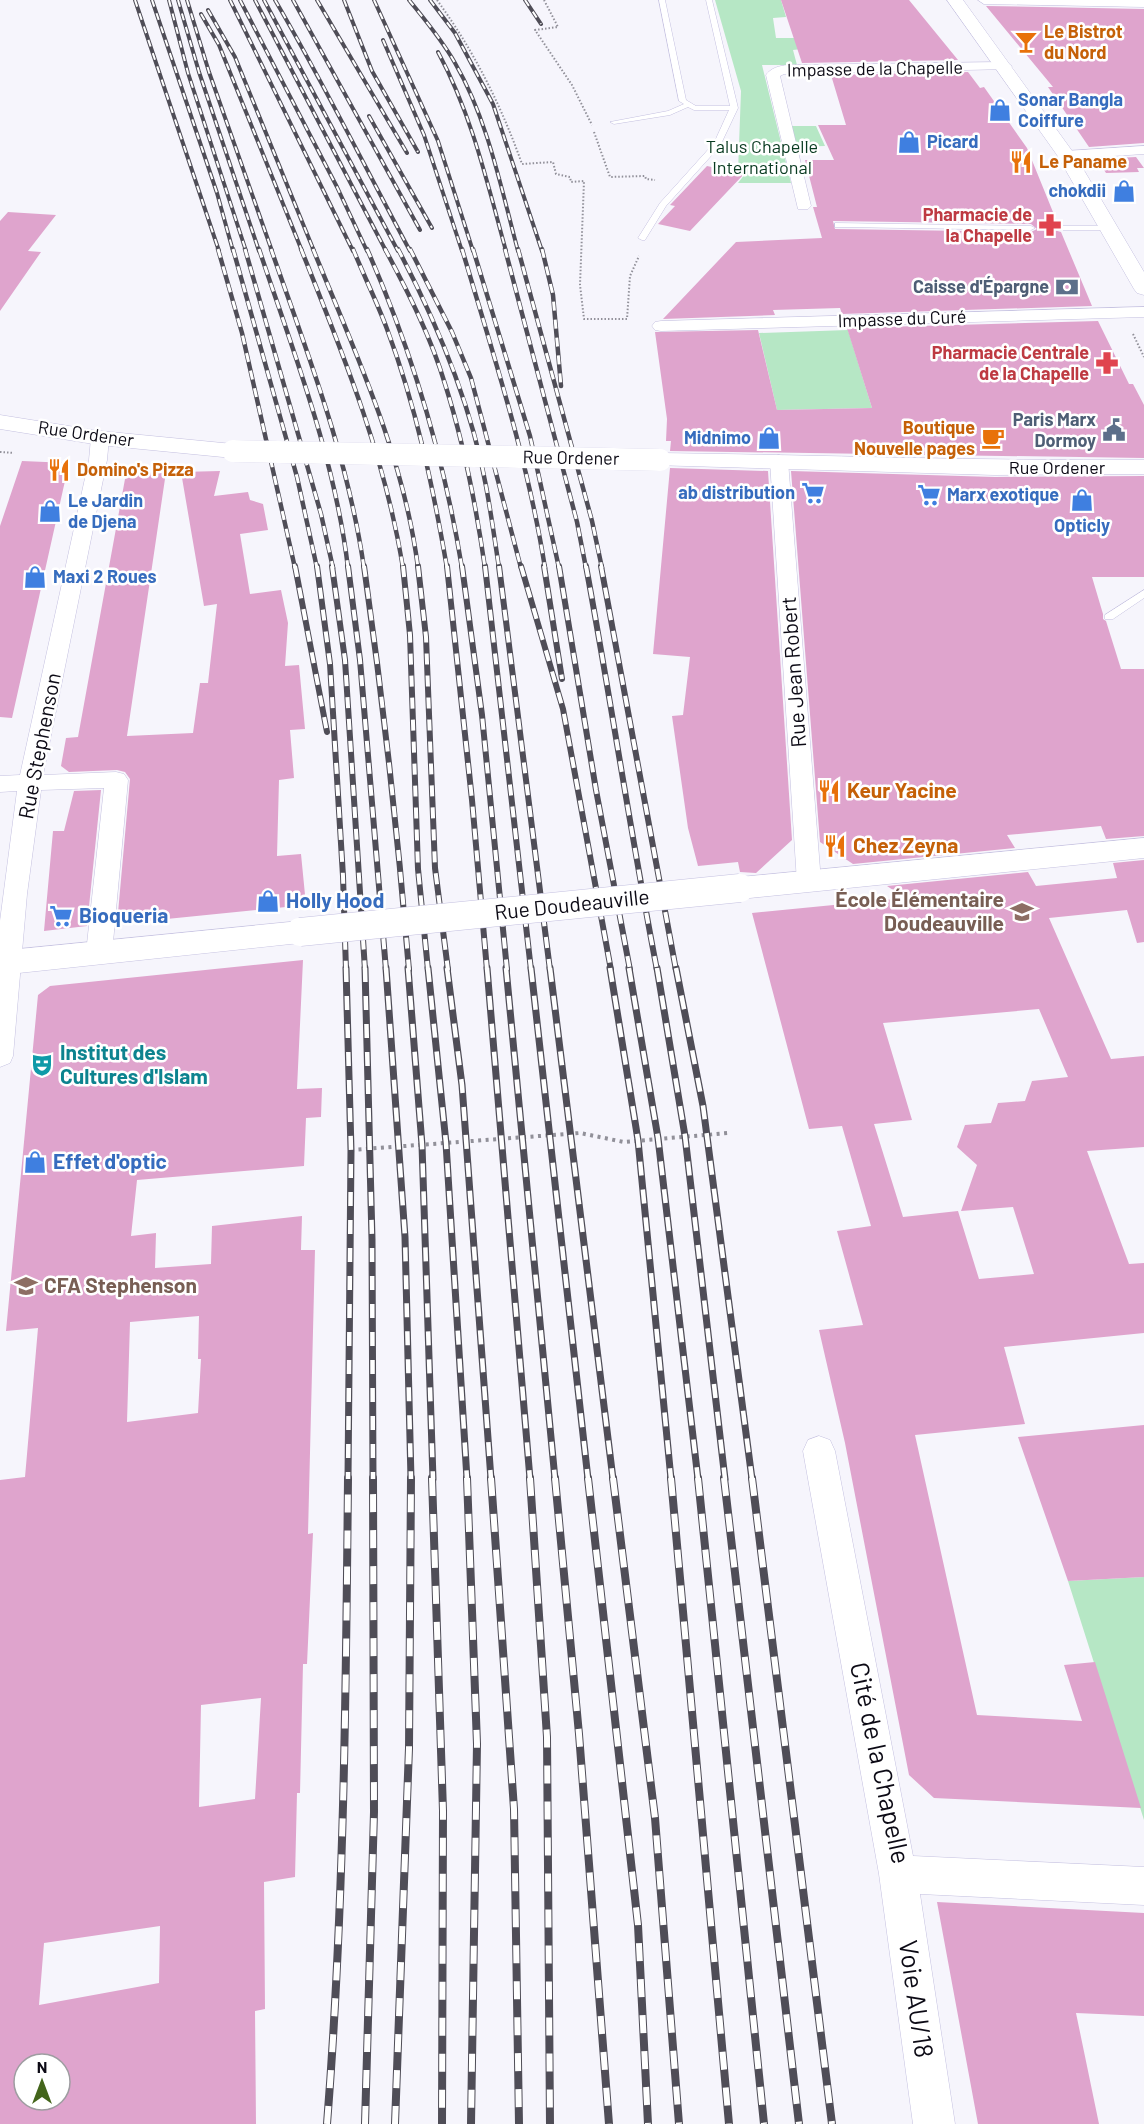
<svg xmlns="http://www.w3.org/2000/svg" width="1144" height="2124" font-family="Barlow,sans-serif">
	<rect width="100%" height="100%" fill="#f6f5fc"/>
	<path fill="#b6e7c5" d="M715 0H781L786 17 773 18 776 38H802L811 48 793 50 797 65H762L791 183H738L745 174 738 172 741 91Z
		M788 126H816L825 146 794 147Z
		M848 330 872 408 777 410 759 333Z
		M1144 1577V1820L1068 1581Z"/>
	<path fill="#dfa4cd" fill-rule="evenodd" d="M781 0H909L958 60 802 63Z
		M986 6 1144 9V143L1089 147 1048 87H1053Z
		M968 72 980 88 984 87 1027 148 1055 217 1057 224H1054V230L1061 232 1092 306 842 314 840 308 773 310 775 315 663 319 736 242 822 238 813 207H817L805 160H834L818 125H846L831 75ZM833 221 1031 224 1037 229 1031 232 835 229Z
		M1136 157 1144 168H1137L1139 172 1106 173 1097 159Z
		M707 166 744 174 690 231 658 224 675 206 670 205Z
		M8 212 56 215 28 251 41 252 0 311V221Z
		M1098 321 1129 384H1133L1144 405V458L670 451 671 441H666L667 419 655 332 758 330 777 410 872 408 847 328Z
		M22 461 69 463 12 718 0 717V526Z
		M670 468 768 471 792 840 756 873 740 872 738 862 698 866 688 828 672 716 683 715 690 657 653 654Z
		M220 471 214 496 248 492 250 500 263 504 268 530 240 534 250 594 281 590 288 623 285 666 299 665 305 729 290 730 294 778 279 780 277 856 301 854 306 905 117 924 130 779 125 772 117 770 69 772 61 766 66 738 78 737 125 479 138 473 166 472 127 736 193 733 200 683H208L217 604 204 606 181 472Z
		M791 471 995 477 1144 476V577H1092L1103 614V619L1106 621 1121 669H1144V836L1106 839 1101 826 1007 835 1015 848 853 864 820 842Z
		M101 790 87 926 44 931 53 831H64L74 791Z
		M1144 860V942L1137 943 1127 910 1049 918 1111 1059 1144 1056V1147L1087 1151 1129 1264 1144 1263V1333L1004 1347 1025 1424 915 1435 977 1715 1082 1721 1064 1665 1095 1662 1141 1808 934 1798 909 1775 845 1443 819 1330 863 1325 837 1231 871 1226 842 1126 809 1129 752 913 905 898 887 886 1028 872 1036 886 1117 878 1113 863ZM1039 1009 1068 1077 1032 1081 1025 1101 998 1103 991 1123 965 1125 957 1147 977 1165 961 1211 1013 1207 1034 1274 979 1279 958 1211 903 1217 874 1124 912 1120 883 1023Z
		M303 960 297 1089 322 1088 321 1117 306 1118 304 1166 137 1180 131 1236 156 1233 155 1268 211 1264 212 1226 302 1216 301 1250H315L308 1534 313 1533 307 1664H303L300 1793H297L295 1877 264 1882 265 2009 255 2011 256 2124H0V1480L25 1477 38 1328 6 1331 38 995 50 986ZM199 1316 198 1359H201L198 1413 127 1422 130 1322ZM261 1698 255 1799 199 1807 201 1705ZM160 1926 159 1983 39 2005 44 1943ZM24 2064H60V2100H24Z
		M1144 1425V1577L1068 1581 1018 1437Z
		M937 1902 1144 1913V2016L1076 2013 1099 2124H978Z"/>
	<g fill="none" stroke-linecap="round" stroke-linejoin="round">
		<g stroke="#c4c0e0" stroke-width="1">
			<path id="lane" d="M659 0H665L686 100 696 106H730L706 0H712L738 108 720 146 666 206 645 240H642L638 238 660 203 714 143 729 110H694L688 107 670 115 614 124 610 122 668 111 684 104 679 101Z
				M835 223 1031 226 1035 228 1031 230 838 227H835Z
				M1056 226H1107L1111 228 1107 230H1056Z
				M1144 590V598L1113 619H1105V615Z"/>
		</g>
		<g stroke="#c4c0e0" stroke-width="1">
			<path id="street" d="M978 0H1144V7L984 4Z
				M1005 62 1012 66 1010 69 784 74 780 76 811 206 808 209H798L766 75C771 68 779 66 787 65Z
				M1144 146V154L1066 159 1059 155 1066 151Z
				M1144 307V317L661 331 655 330 652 326 655 322 661 321Z
				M100 432 107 434 109 438 107 460 43 775 116 772 124 774 128 780 112 953 108 960 99 963 90 960 86 953 104 788 41 790 27 894 13 1056 10 1063 0 1067V921L17 791 0 792V776L20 775 89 460 91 438 93 434Z
				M779 455 786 457 788 461 821 882 818 888 809 891 800 888 797 882 770 461 772 457Z
				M819 1436 830 1440 835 1451 913 1856 1144 1867V1905L920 1894 955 2124H913L879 1874 803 1451 808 1440Z"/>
		</g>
		<g stroke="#c4c0e0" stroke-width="1">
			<path id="secondary" d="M0 415 100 431 233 444 241 446 244 451 241 456 233 458 100 445 0 429Z
				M660 453C821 455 983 461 1144 460V474L995 475 652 465 648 460 652 455Z
				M1144 838V858L740 899 729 896 725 888 729 880 740 877Z
				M300 921 311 924 315 932 311 940 300 943 0 975V951Z"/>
		</g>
		<g stroke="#c4c0e0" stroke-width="1">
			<path id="primary" d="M947 0H963L1075 155 1144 272V295L1137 293 1134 289 1057 155Z"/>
		</g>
		<path stroke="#919099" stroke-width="2" stroke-dasharray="1.5 2" stroke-linecap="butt" d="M437 0C474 51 501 105 522 164L553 162 556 174 570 177 571 182 584 181 580 285 584 319H627L630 276 639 256
			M544 0 558 27 535 30 572 85 592 125
			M594 132 610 177 645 176 646 179 655 180
			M1133 334 1144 357
			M0 452 14 453"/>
		<path stroke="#919099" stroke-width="4" stroke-dasharray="3 4.5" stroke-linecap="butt" d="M351 1150 580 1133 624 1142 728 1133"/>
		<use href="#lane" fill="#fff" fill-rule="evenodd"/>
		<use href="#street" fill="#fff" fill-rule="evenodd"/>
		<use href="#secondary" fill="#fff" fill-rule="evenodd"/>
		<use href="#primary" fill="#fff" fill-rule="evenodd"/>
		<g stroke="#4f4d57" stroke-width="4">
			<path id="rail-far4" d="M135 0 219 251
				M152 0 217 193 233 251
				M169 0 188 73 246 251
				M178 0 199 72 259 251
				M187 0 209 72 272 251
				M230 0 353 251
				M240 0 337 187 367 251
				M255 0 386 251
				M264 0 398 251
				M275 0C323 82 365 167 410 251
				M293 0 420 230
				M317 0 407 153
				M344 0 372 71 418 152
				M374 0 438 141 473 251
				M409 0C425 20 442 40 455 63 488 120 501 188 518 251
				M430 0 455 33 493 104 542 251
				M525 0 541 24
				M208 10 235 57 314 251
				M201 14 219 45 302 251
				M383 40 424 135 462 251
				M438 52C472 115 487 182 506 251
				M369 116 432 228"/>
		</g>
		<g stroke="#4f4d57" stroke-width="4.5">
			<path id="rail-far3" d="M218 249 242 333 295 568
				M233 249 297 477 317 568
				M245 249 321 514 333 568
				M259 249C294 354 335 458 348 568
				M271 249C308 355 348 457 364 568
				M301 249C343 354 385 456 403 568
				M313 249C355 352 404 456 418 568
				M353 249C364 276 377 302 387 329 416 406 433 487 447 568
				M367 249C412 351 444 458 462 568
				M385 249C408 292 431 337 445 384 464 444 476 505 485 568
				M398 249C437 323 471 403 486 486 491 513 495 541 499 568
				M410 249 452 332 471 378 521 568
				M462 249C493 354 528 460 545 568
				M473 249 530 436 559 568
				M505 249 577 522 586 568
				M518 249 592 521 602 568
				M542 249 553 295 561 386"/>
		</g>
		<g stroke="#4f4d57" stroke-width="6">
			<path id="rail-far2" d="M295 566 327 732
				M317 566 330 664 343 876 346 970
				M332 566 345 660 365 970
				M348 566 360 660 386 970
				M364 566C383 700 398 835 409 970
				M403 566 410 635 418 869 428 970
				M418 566 426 637 435 868 448 970
				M447 566 472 800 487 970
				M462 566 482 715 507 970
				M485 566 531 970
				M499 566 550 970
				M521 566 563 709 611 970
				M544 566 562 679
				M559 566 596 790 630 970
				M586 566C611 701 631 836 657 970
				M601 566 676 970"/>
		</g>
		<g stroke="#4f4d57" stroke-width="7">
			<path id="rail-far1" d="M346 968 351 1150 348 1479
				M365 968 372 1239 373 1479
				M386 968 405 1237 411 1479
				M408 968 422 1145 433 1479
				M428 968 446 1143 467 1479
				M447 968 462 1085 491 1479
				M487 968 530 1479
				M506 968 555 1479
				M531 968 588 1479
				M550 968 613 1479
				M610 968 638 1140 671 1479
				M629 968 658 1138 698 1479
				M657 968 685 1136 725 1479
				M676 968 703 1106 752 1479"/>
		</g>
		<g stroke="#4f4d57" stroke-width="8">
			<path id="rail" d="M432 1478 443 1811 442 2124
				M467 1478 477 1744 471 2124
				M491 1478 514 1809 519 2124
				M530 1478 547 1737 550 2124
				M555 1478 579 1734 609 2124
				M588 1478 638 1925 648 2124
				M613 1478 655 1818 679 2124
				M671 1478 729 2124
				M698 1478 764 2124
				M724 1478 799 2124
				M752 1478 832 2124
				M327 2124C344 1909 346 1693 348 1478
				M365 2124 374 1812 373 1478
				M395 2124 409 1748 411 1478"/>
		</g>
		<use href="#rail-far4" stroke="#fff" stroke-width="2" stroke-dasharray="7" stroke-linecap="butt"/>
		<use href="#rail-far3" stroke="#fff" stroke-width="3" stroke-dasharray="9" stroke-linecap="butt"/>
		<use href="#rail-far2" stroke="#fff" stroke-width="4" stroke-dasharray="11" stroke-linecap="butt"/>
		<use href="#rail-far1" stroke="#fff" stroke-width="4.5" stroke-dasharray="14" stroke-linecap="butt"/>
		<use href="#rail" stroke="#fff" stroke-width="6" stroke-dasharray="18" stroke-linecap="butt"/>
		<g stroke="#c4c0e0" stroke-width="22" stroke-linecap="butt">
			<path id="secondary-bridge-far1" d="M233 451 660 460"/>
		</g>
		<g stroke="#c4c0e0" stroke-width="29" stroke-linecap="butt">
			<path id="secondary-bridge" d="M300 932 740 888"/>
		</g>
		<use href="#secondary-bridge-far1" stroke="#fff" stroke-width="22"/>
		<use href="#secondary-bridge" stroke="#fff" stroke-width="28"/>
	</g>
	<defs>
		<g id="bar-bare" transform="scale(1.8)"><path d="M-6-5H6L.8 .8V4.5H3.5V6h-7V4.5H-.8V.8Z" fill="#e8710a" stroke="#fff" stroke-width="2.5" paint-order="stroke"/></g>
		<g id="shop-bare" transform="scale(1.8)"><path d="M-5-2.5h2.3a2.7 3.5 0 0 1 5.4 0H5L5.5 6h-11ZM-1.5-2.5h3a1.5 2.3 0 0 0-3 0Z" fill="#3f7fe0" stroke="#fff" stroke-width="2.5" paint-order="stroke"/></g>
		<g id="restaurant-bare" transform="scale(1.8)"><path d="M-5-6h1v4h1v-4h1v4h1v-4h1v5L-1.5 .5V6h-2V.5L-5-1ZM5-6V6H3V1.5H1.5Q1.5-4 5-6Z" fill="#e8710a" stroke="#fff" stroke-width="2.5" paint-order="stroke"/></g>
		<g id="pharmacy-bare" transform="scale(1.8)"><path d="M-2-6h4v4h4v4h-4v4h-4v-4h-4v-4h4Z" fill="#e0444e" stroke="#fff" stroke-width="2.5" paint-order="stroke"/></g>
		<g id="bank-bare" transform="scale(1.8)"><path d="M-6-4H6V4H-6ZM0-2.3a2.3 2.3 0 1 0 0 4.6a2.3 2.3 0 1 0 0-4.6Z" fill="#5c6f8a" stroke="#fff" stroke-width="2.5" paint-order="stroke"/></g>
		<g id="civic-bare" transform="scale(1.8)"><path d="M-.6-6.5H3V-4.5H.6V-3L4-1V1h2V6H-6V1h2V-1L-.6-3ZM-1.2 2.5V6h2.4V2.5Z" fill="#5c6f8a" stroke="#fff" stroke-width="2.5" paint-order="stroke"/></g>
		<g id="cafe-bare" transform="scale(1.8)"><path d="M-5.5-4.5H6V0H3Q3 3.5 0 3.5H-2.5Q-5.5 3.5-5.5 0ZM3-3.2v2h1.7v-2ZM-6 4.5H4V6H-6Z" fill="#e8710a" stroke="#fff" stroke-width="2.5" paint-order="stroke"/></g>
		<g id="supermarket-bare" transform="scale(1.8)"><path d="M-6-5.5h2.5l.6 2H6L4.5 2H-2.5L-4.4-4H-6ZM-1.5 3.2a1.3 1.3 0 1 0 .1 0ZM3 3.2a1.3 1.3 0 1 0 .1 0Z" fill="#3f7fe0" stroke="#fff" stroke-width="2.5" paint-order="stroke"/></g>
		<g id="school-bare" transform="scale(1.8)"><path d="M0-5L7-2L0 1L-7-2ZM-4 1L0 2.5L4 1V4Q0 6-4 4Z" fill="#8d6e63" stroke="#fff" stroke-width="2.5" paint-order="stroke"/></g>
		<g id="theatre-bare" transform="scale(1.8)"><path d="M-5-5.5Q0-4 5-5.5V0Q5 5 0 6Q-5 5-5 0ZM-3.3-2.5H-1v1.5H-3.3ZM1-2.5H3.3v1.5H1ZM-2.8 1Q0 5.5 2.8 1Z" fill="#0f9aa8" stroke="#fff" stroke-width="2.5" paint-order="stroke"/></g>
		<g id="university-bare" transform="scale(1.8)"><path d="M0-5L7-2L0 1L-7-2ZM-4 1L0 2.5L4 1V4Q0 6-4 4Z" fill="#8d6e63" stroke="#fff" stroke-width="2.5" paint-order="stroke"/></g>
	</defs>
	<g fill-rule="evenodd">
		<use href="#bar-bare" x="1026" y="42"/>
		<use href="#shop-bare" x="1000" y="110"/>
		<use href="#shop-bare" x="909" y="142"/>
		<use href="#restaurant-bare" x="1021" y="162"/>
		<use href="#shop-bare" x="1124" y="191"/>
		<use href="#pharmacy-bare" x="1050" y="225"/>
		<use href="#bank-bare" x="1067" y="287"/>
		<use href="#pharmacy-bare" x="1107" y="363"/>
		<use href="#civic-bare" x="1114" y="430"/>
		<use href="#shop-bare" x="769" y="438"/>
		<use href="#cafe-bare" x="993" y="438"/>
		<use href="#restaurant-bare" x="59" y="470"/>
		<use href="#supermarket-bare" x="813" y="493"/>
		<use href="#supermarket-bare" x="929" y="495"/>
		<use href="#shop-bare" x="1082" y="500"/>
		<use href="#shop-bare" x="50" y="511"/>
		<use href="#shop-bare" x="35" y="577"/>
		<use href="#restaurant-bare" x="829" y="791"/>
		<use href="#restaurant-bare" x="835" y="846"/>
		<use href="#shop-bare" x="268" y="901"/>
		<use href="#school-bare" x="1022" y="912"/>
		<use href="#supermarket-bare" x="61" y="916"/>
		<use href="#theatre-bare" x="42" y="1065"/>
		<use href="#shop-bare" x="35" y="1162"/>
		<use href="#university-bare" x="26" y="1286"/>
	</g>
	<g text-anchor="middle" stroke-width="5" stroke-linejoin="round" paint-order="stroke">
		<g font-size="18" font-weight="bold" fill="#c56008" stroke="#fff" text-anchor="start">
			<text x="1044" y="38">Le Bistrot<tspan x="1044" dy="21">du Nord</tspan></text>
			<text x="1039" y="168">Le Paname</text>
			<text x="975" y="434" text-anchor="end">Boutique<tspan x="975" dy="21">Nouvelle pages</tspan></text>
			<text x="77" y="476">Domino's Pizza</text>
		</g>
		<g font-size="18" fill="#0c0a15" stroke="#fff">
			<text transform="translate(875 69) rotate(-1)" y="6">Impasse de la Chapelle</text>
			<text transform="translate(902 319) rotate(-2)" y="6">Impasse du Curé</text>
			<text transform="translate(86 434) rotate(8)" y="6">Rue Ordener</text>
			<text transform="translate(571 458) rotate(1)" y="6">Rue Ordener</text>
			<text x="1057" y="474">Rue Ordener</text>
		</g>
		<g font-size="18" font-weight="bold" fill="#366cbe" stroke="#fff" text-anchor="start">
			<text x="1018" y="106">Sonar Bangla<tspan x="1018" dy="21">Coiffure</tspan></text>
			<text x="927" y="148">Picard</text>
			<text x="1106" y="197" text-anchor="end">chokdii</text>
			<text x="751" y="444" text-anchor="end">Midnimo</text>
			<text x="795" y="499" text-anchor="end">ab distribution</text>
			<text x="947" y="501">Marx exotique</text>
			<text x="68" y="507">Le Jardin<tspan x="68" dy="21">de Djena</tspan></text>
			<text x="1082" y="532" text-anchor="middle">Opticly</text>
			<text x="53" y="583">Maxi 2 Roues</text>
		</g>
		<g font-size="18" fill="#083a20" stroke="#fff">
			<text x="762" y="153">Talus Chapelle<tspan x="762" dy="21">International</tspan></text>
		</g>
		<g font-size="18" font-weight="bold" fill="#be3a42" stroke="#fff" text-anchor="end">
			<text x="1032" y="221">Pharmacie de<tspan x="1032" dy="21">la Chapelle</tspan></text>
			<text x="1089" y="359">Pharmacie Centrale<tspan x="1089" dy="21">de la Chapelle</tspan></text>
		</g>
		<g font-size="18" font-weight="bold" fill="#4e5e75" stroke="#fff" text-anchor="end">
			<text x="1049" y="293">Caisse d'Épargne</text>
			<text x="1096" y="426">Paris Marx<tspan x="1096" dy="21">Dormoy</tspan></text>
		</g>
		<g font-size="21" fill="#0c0a15" stroke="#fff">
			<text transform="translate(794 672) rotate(-94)" y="7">Rue Jean Robert</text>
			<text transform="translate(40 746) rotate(-79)" y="7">Rue Stephenson</text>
			<text transform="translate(572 905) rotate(-6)" y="7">Rue Doudeauville</text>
		</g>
		<g font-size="21" font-weight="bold" fill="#c56008" stroke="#fff" text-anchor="start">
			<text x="847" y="798">Keur Yacine</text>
			<text x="853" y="853">Chez Zeyna</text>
		</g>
		<g font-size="21" font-weight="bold" fill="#785e54" stroke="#fff" text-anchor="end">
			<text x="1004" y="907">École Élémentaire<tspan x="1004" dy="24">Doudeauville</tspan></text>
			<text x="44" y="1293" text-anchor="start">CFA Stephenson</text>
		</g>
		<g font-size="21" font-weight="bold" fill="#366cbe" stroke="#fff" text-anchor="start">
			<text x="286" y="908">Holly Hood</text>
			<text x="79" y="923">Bioqueria</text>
			<text x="53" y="1169">Effet d'optic</text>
		</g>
		<g font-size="21" font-weight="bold" fill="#0d838f" stroke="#fff" text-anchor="start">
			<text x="60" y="1060">Institut des<tspan x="60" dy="24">Cultures d'Islam</tspan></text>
		</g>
		<g font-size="26" fill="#0c0a15" stroke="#fff">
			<text transform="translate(880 1763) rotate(78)" y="9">Cité de la Chapelle</text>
			<text transform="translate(916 1999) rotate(82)" y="9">Voie AU/18</text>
		</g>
	</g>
	<g transform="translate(42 2082)"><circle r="28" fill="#ffffff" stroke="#9e9da1" stroke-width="1.5"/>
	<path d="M0-4.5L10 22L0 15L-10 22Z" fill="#43651b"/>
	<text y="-9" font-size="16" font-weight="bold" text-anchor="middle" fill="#0c0a15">N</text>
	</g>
</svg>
